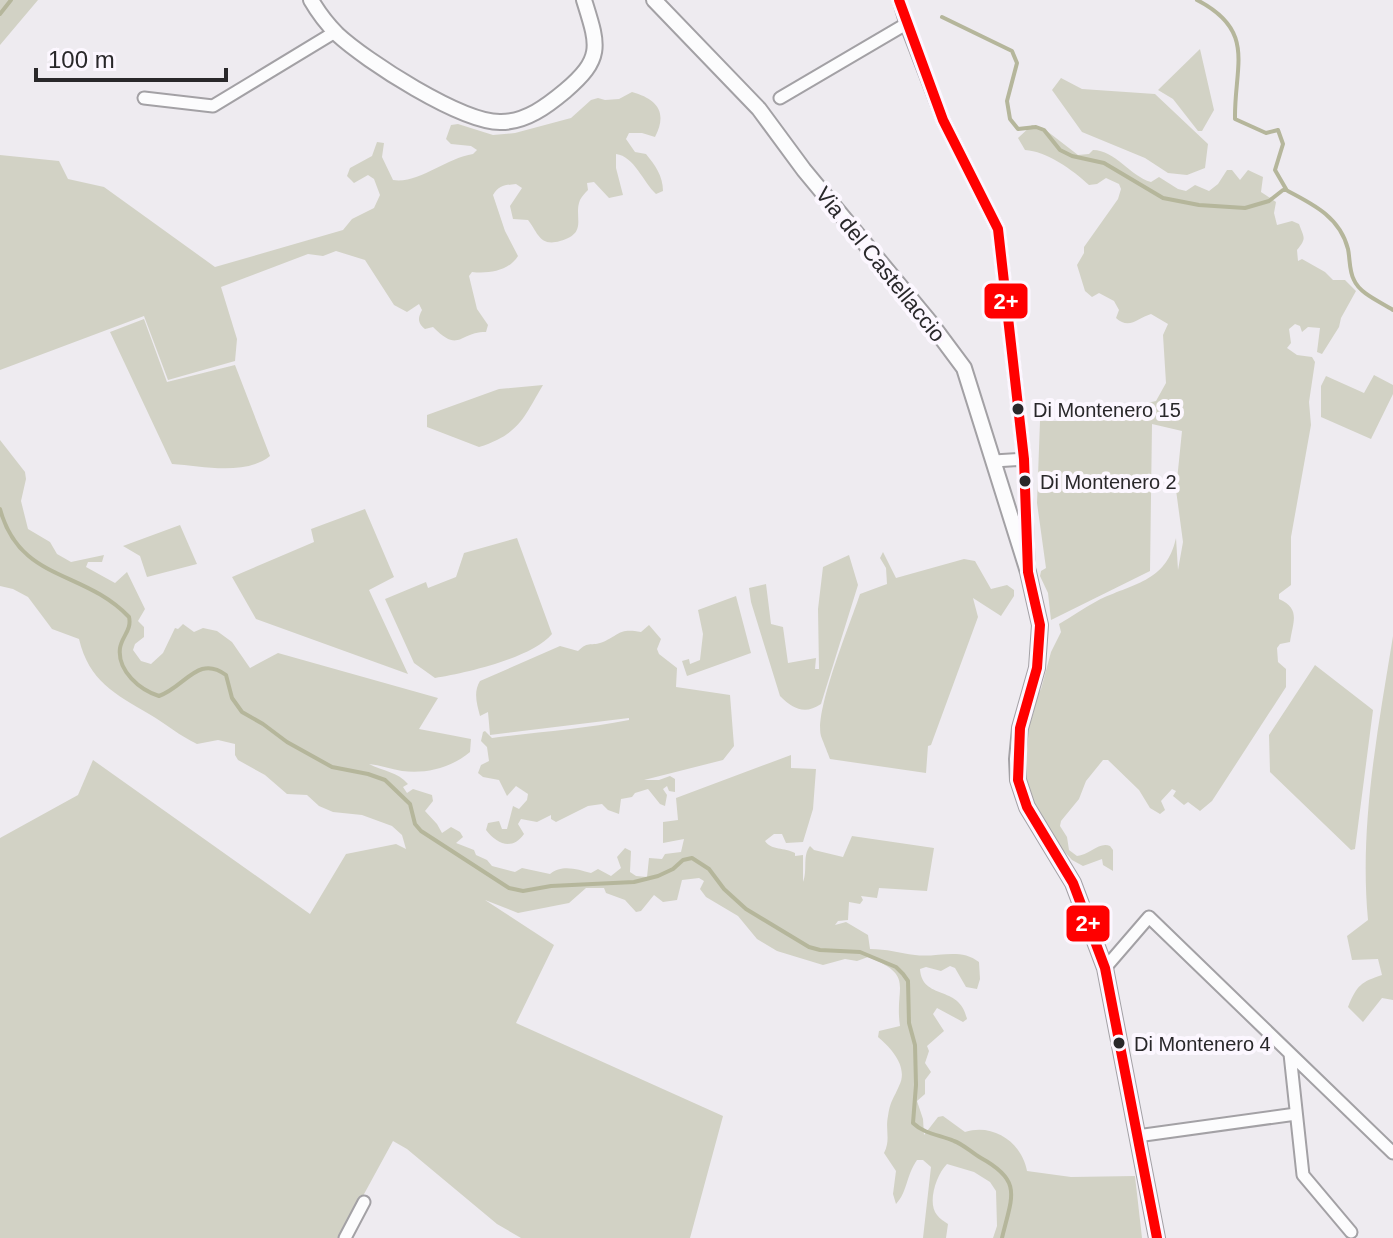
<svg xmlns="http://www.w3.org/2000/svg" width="1393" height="1238" font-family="Arial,sans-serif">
	<rect width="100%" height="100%" fill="#eeebf0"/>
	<path fill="#d2d2c5" d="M0 0H38L0 45Z
		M1200 49 1214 110 1202 131H1198L1173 99 1158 90Z
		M1061 78 1082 89 1155 94 1208 144 1205 168 1187 175 1168 173 1145 158 1082 132 1052 90Z
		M632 92C657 99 668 112 655 137L642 133H629L626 139 635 152 646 154C655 165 663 176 663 191L656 194C643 182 634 156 616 154V168L623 195 609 198 594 182 587 183 588 190C585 193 582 196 580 200 573 217 589 233 560 241 540 247 538 233 528 220L513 219 510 206 522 188 516 184C506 185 499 185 493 195L505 231 518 256C509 271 488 274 472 272L469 276 477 309 488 325 486 332C458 332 460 354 433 327L425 329C417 322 418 318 422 310L419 304 407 312 394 305 365 260 336 251 323 256 308 254 221 287 237 339 235 361 168 380 144 316 0 370V155L59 161 68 179 104 187 215 267 343 230 352 219 374 208 380 195 374 179 368 175 354 183 347 176 350 168 372 156 377 142 384 143 382 157 393 180C419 184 446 158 473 154L477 150 471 146 451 144 446 139 451 125 458 124 493 135 515 133 571 118 591 100 598 98 605 100 619 99Z
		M1032 125 1043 128 1078 155 1089 154 1093 150C1115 150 1130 176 1151 182L1159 177 1178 189 1186 191 1195 185 1209 191 1218 184 1227 170H1232L1240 180 1248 170 1263 177 1261 192 1276 202 1274 213 1277 225 1292 221 1299 224C1304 238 1307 238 1297 250L1298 261 1302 259 1325 272 1333 280H1345L1356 291 1341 318 1339 327 1322 354 1317 352 1320 328 1308 327 1302 332 1300 326 1295 324 1289 329 1291 343 1287 348 1297 355 1312 357 1315 362 1309 402 1311 425 1291 537V585L1279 594V599C1301 609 1293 621 1290 642L1280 644 1277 648 1278 662 1286 669V687L1212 801 1200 811 1188 802 1184 805 1173 796 1176 791 1172 789 1161 801 1165 810 1160 814 1150 808 1139 790 1108 760H1103L1086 781 1079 799 1061 821 1060 826 1067 837 1069 850 1077 856C1089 855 1100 841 1110 846L1113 850V871L1103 865 1102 859 1083 866 1072 860 1061 848 1044 825 1022 779 1027 733 1034 711 1033 702 1041 689 1051 652 1061 632 1059 624C1071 617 1084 608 1097 601 1132 583 1166 583 1176 538L1178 570 1183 542 1176 490 1182 431 1152 424 1150 571 1051 620 1048 593 1040 576 1041 571 1046 568 1037 503 1040 421H1088L1085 419C1097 411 1139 405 1156 401L1166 383 1163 335 1168 324 1151 314C1138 318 1129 330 1116 318L1119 310 1114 301 1099 293 1092 297 1085 291 1077 265 1084 253V247L1118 199 1121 189 1119 184 1106 178 1097 184 1089 185C1073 170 1046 151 1025 150L1018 138Z
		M144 319 167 382 235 365 270 456C245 476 202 466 172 464L110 332Z
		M1374 375 1393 385V394L1371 439 1321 417V386L1326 376 1364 393Z
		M543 385C523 419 519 434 479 447L427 427V415L499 389Z
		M0 440 25 472 26 479 21 501 28 529 50 542 57 554 71 562 104 555 102 562H88L86 567 115 583 127 572 145 609 138 621 144 627V637L135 644 133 650 141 661 151 664 163 653 175 628 178 629 183 624 194 632 203 628 217 631 232 642 250 668 278 653 438 698 419 729 471 739 470 752C451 768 426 774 402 771 391 769 380 765 369 764 383 771 398 772 408 784L403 787 407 793 413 789 432 795 433 801 425 811 437 824 442 833 451 827 460 832 463 837 456 843 474 850 476 855 487 860 492 866 515 872 522 868 550 874C562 864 577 869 591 873L598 869 611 876 621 868 617 857 625 848 631 851 630 872 636 876 647 877 649 858 662 859 665 854 681 852 684 839 663 843V822L678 820 676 798 791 755V768L816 769 813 809 803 842 786 843 782 834H774L765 841C772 851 784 847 795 853V856L803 855V882C808 870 802 856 810 846L814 850 843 857 852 836 934 848 927 891 879 888 877 898 861 896 863 900 860 904 849 902 848 920 838 921 835 925 846 922 868 935 870 949C887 949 899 953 915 955 937 958 960 947 979 962L980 979 977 989 966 987 955 968 950 966 941 971 926 967 920 969C922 1001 960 984 967 1019L963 1022 937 1008 933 1014 944 1031 927 1046 929 1051 925 1063 931 1072 925 1080V1094L917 1101 923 1119 924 1135 938 1117 943 1116 965 1132C994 1123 1022 1143 1027 1171L1071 1177 1135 1176 1142 1238H993L997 1226 996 1191 990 1182 974 1172 947 1164C936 1175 927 1203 937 1215 940 1219 944 1221 948 1224L946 1238H923L931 1167 923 1160H917C906 1176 907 1193 896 1204L893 1194 896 1171 884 1153C891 1140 885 1130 888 1116 890 1101 894 1098 899 1086 909 1067 891 1048 878 1037L879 1031 900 1026C894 986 916 976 868 957L857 961 845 959 823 965 777 951 757 939 738 916 706 897 700 889 704 881 699 878 682 880 677 900 663 902 654 895 641 911 636 912 625 900 606 893 604 888H586L569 903 518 913 485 900 554 945 516 1023 723 1116 690 1238H521L497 1224 407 1149 393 1141 340 1238H0V838L78 795 93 760 310 914 346 854 396 844 406 849 402 835 392 826 362 815 333 812 319 806 307 795 287 794 265 775 238 760 235 755V744L218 740 197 744C180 736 166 724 149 714 115 694 89 681 79 639L52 629 28 597 13 589 0 586Z
		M365 509 394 577 369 590 408 674 256 619 232 577 314 542 311 529Z
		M180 525 197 564 147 577 140 556 123 546Z
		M517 538 552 634C532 658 466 673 435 678L414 663 385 599 426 582 428 588 456 577 464 553Z
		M883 552 896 578 964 559 975 561 991 589 1007 585 1014 590V596L1001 616 973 598 978 617 931 745 928 746 926 773 830 759C829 756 822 739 821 736 814 711 851 622 860 594L887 584 886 568 880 558Z
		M849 555 858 585 821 704C805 715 793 709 780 696L751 602 749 588 766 584 771 624 783 627 788 663 816 658 815 669H819L818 609 823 567Z
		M736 596 751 653 687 676 682 661 689 659 690 664 700 660 703 634 698 610Z
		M649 625 661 639 657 649 659 654 677 668 676 687 730 695 734 746 723 760 644 780H659L670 776 675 779V792L669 791 667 786 663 789 667 795 665 806 660 804 648 789 635 793 632 797 621 799 619 814 608 810 602 804 588 806 556 822 551 819V815L537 822 521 819 518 824 524 834C512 851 497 844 486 830L488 823 499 821 502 829H507L513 806 519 809 527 800 528 794 516 786 507 796 499 780 483 777 478 773 481 765 489 761 487 747 481 741 483 732 485 731 492 738C538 732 583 729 629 720V718L490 735 488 712 480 716C477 704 473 692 480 681L560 646 578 651C589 640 591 647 603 642 620 635 618 628 641 632Z
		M1393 636V1000L1382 998 1363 1022 1348 1007C1357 985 1361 982 1382 975L1378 959 1352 960 1347 936 1368 920C1359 825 1378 729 1393 636Z
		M1315 665 1373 710 1355 849 1351 850 1270 772 1269 735Z"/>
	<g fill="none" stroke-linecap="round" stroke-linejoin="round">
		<path stroke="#b5b69b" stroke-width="4" d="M1197 0C1257 31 1234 66 1235 119L1266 133 1278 130 1283 144 1275 170 1286 189
			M0 14 11 0
			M942 17 1012 51 1017 63 1007 101 1010 119 1018 129 1036 127 1044 130 1060 150 1072 156 1104 163 1163 198 1199 205 1245 208 1269 201 1283 190H1286C1313 204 1340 217 1348 249 1350 258 1349 271 1354 280 1360 294 1381 302 1393 310
			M0 509C20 582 83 569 129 617 132 630 122 636 120 648 117 671 140 690 159 696 185 687 198 654 226 675L232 698 242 712 263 724 287 742 332 767 368 774 385 780 410 804 415 824 421 831 509 888 523 891 551 886 634 882 658 876 673 869 683 860 692 858 709 869 724 889 746 909 809 947 820 950 860 952 896 967 903 974 908 981 909 1023 915 1045 916 1085 913 1123C924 1134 940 1135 954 1141 963 1144 972 1153 981 1158 1023 1181 1012 1196 1002 1238"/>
		<g stroke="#a3a1a5" stroke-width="15">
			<path id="minor" d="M899 0 906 24 943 120 998 229 1024 459 1028 560
				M144 98 213 106 335 32
				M780 98 906 24
				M994 461 1024 459
				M1105 968 1149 917 1393 1153
				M1290 1054 1303 1175 1351 1232
				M1137 1136 1296 1114
				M345 1238 364 1202"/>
		</g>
		<g stroke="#a3a1a5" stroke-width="18">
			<path id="tertiary" d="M311 0C318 12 327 24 337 34 366 61 462 123 501 122 526 122 547 106 565 91 604 58 598 45 584 0
				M654 0 759 109 804 170 929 321 964 368 1028 572 1040 625 1037 668 1020 728 1017 759 1018 780 1027 807 1073 883 1105 968 1157 1238"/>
		</g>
		<use href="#minor" stroke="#fcfcfd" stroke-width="11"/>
		<use href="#tertiary" stroke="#fcfcfd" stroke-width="14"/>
		<g stroke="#fcf7ff" stroke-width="16">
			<path id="bus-1" d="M899 0 943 120 998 229 1024 459 1028 572 1040 625 1037 668 1020 728 1018 780 1027 807 1073 883 1105 968 1157 1238"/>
		</g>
		<use href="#bus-1" stroke="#f00" stroke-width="10"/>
	</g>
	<g fill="#29282a" stroke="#fcf7ff" stroke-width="3">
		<circle cx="1018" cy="409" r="7"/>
		<circle cx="1025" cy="481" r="7"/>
		<circle cx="1119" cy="1043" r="7"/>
	</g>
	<g text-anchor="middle" stroke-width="8" stroke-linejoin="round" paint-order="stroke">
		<g font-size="20" fill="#29282a" stroke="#fcf7ff" text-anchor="start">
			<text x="1033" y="417">Di Montenero 15</text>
			<text x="1040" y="489">Di Montenero 2</text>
			<text x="1134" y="1051">Di Montenero 4</text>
		</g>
		<g font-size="22" fill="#29282a" stroke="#fcf7ff">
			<text transform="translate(881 264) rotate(51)" y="8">Via del Castellaccio</text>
		</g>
	</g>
	<g stroke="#fcf7ff" stroke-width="3">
		<rect x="983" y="282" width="46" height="38" rx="8" fill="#f00"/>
		<rect x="1065" y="904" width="46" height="39" rx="8" fill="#f00"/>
	</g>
	<g font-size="22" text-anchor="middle" font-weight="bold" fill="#fff">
		<text x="1006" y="309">2+</text>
		<text x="1088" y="931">2+</text>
	</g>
	<path d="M36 68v12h190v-12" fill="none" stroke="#29282a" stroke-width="4"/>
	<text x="48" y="68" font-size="24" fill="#29282a" stroke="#fcf7ff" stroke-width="6" paint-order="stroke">100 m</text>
</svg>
